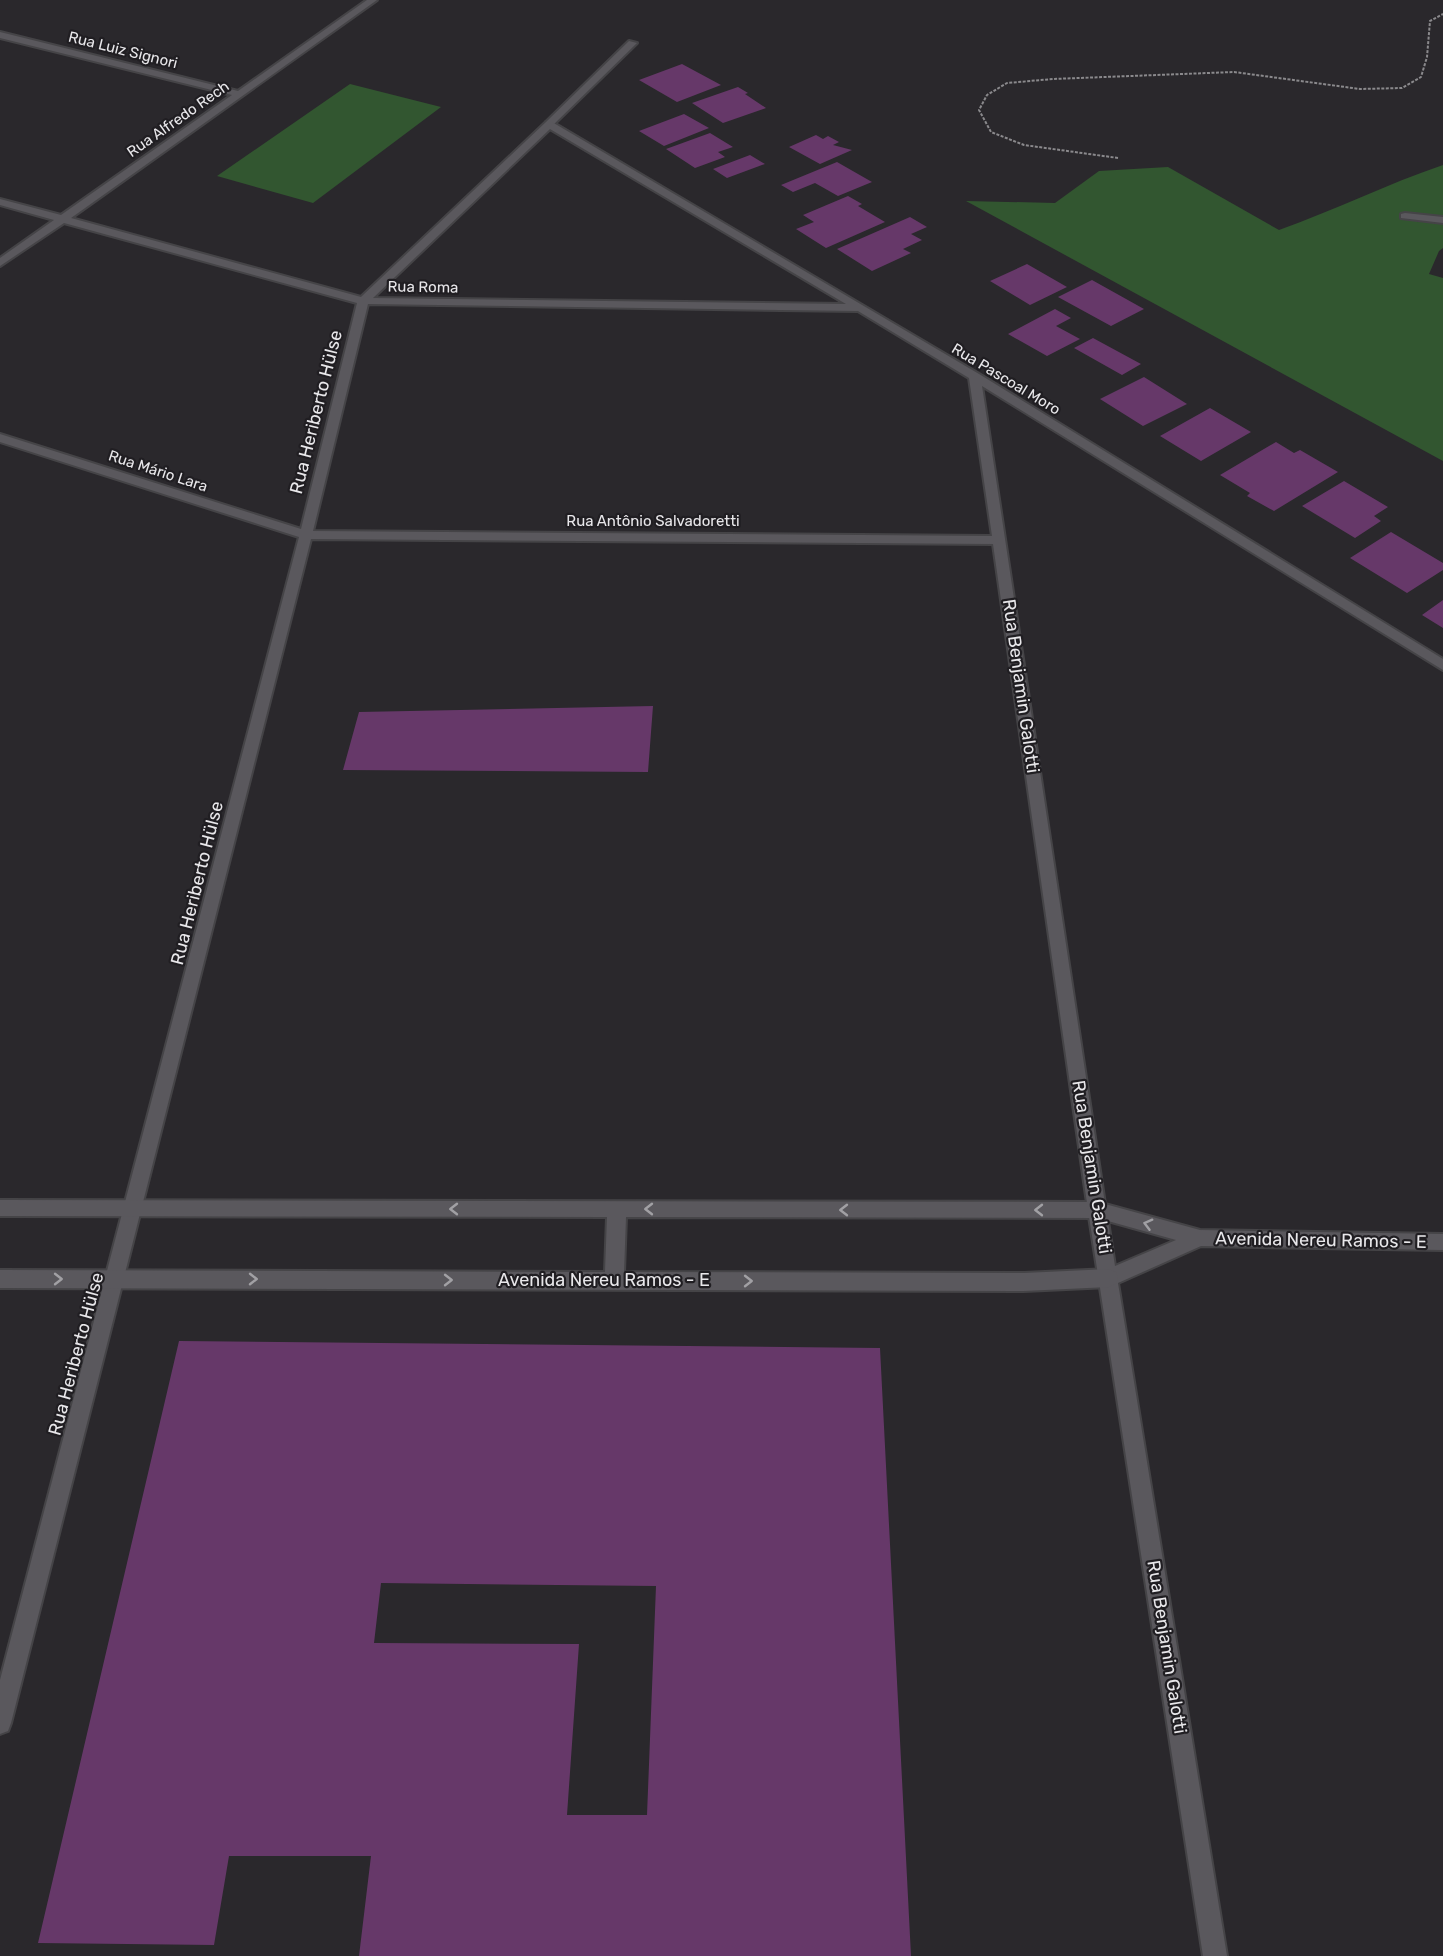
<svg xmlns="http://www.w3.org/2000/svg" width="1443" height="1956" font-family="Rubik,sans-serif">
	<rect width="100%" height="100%" fill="#2a282c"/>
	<path fill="#325630" d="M350 84 441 107 313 203 217 176Z
		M1443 165V248L1439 251 1429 274 1443 278V461L966 201 1055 203 1099 171 1168 167 1279 230C1335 210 1387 184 1443 165Z"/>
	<path fill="#663869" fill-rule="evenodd" d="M682 64 721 85 677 102 639 80Z
		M738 87 748 93 745 94 766 108 723 123 692 103Z
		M684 114 709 128 664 146 639 131Z
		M710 133 733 147 718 152 725 157 695 168 666 149Z
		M816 135 823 139 828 136 839 142 833 145 852 150 820 164 789 147Z
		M750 155 765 164 727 178 713 169Z
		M837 162 872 182 838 196 815 183 793 192 781 185Z
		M848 196 862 204 858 206 885 222 826 248 796 229 814 222 803 215Z
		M910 217 927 227 911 234 922 240 903 249 911 253 872 271 837 249Z
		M1027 264 1067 287 1030 305 990 281Z
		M1092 280 1144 309 1111 326 1058 297Z
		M1055 309 1071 318 1056 326 1080 339 1047 356 1008 334Z
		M1093 338 1141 364 1122 375 1074 348Z
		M1144 377 1187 404 1143 426 1100 399Z
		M1210 408 1251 432 1201 461 1160 436Z
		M1276 442 1294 453 1300 450 1338 472 1274 511 1247 496 1250 493 1220 475Z
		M1344 481 1388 507 1374 516 1381 521 1355 538 1302 506Z
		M1391 532 1443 563V570L1407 593 1350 558Z
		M1443 600V628L1422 615Z
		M653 706 648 772 343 770 359 712Z
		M179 1341 880 1348 911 1956H359L371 1856H229L214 1945 38 1943ZM381 1583 656 1586 647 1815H567L579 1644 374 1643Z"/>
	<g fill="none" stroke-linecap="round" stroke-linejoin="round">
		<g stroke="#454447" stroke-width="4">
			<path id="service" d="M629 41 637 43 552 126H546V122Z
				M1405 213 1443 217V223L1401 218V214Z"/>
		</g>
		<g stroke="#454447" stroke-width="4">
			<path id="minor" d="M367 0H377L71 218 361 297 546 122H552L979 374 1443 659V670L982 386 1105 1204 1200 1230 1443 1234V1250L1201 1246 1118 1283 1227 1956H1203L1088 1210 993 544 311 539 11 1723 8 1731 0 1734V1680L299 537 0 442V434L301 529 357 303 64 223 0 266V258L54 220 0 205V199L61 215 232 95 0 38V32L238 91ZM550 129 846 304 373 298ZM368 304 858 311 969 378 992 536 313 531ZM1108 1221 1176 1240 1115 1266Z"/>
		</g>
		<g stroke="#454447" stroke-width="4">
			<path id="tertiary" d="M0 1200 1097 1202 1103 1204 1106 1210 1103 1216 1097 1218 626 1217 624 1272 1024 1273 1109 1269 1116 1272 1118 1278 1116 1284 1109 1287 1024 1291 0 1288V1270L605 1272 607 1217 0 1216Z"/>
		</g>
		<path stroke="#8a898c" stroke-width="2" stroke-dasharray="3 1.5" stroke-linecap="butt" d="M1118 158 1024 145 991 132 979 110 987 95 1007 83 1053 79 1234 72 1360 89 1402 88 1421 77 1427 57 1430 21 1443 14"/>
		<use href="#service" fill="#5a585d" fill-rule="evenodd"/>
		<use href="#minor" fill="#5a585d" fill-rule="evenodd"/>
		<use href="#tertiary" fill="#5a585d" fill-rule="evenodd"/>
	</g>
	<defs><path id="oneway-chevron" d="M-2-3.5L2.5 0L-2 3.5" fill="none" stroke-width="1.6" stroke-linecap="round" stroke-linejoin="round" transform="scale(1.5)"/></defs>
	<g stroke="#a1a0a4">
		<use href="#oneway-chevron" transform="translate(454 1209) rotate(-180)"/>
		<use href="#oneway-chevron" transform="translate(649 1209) rotate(-180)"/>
		<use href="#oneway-chevron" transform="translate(844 1210) rotate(-180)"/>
		<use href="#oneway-chevron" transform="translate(1039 1210) rotate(-180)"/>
		<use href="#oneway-chevron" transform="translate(1148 1224) rotate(-165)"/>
		<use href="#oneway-chevron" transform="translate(58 1279)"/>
		<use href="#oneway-chevron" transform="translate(253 1279)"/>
		<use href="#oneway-chevron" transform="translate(448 1280)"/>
		<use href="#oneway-chevron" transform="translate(748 1281)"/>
	</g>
	<g text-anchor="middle" stroke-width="4.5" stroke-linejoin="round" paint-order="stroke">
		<g font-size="15" fill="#e8e7ea" stroke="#201e22">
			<text transform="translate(123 50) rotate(14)" y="5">Rua Luiz Signori</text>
			<text transform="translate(178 119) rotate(-35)" y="5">Rua Alfredo Rech</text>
			<text transform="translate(423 287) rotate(1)" y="5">Rua Roma</text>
			<text transform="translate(1006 379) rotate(31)" y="5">Rua Pascoal Moro</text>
			<text transform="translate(158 471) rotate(18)" y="5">Rua Mário Lara</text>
			<text x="653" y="526">Rua Antônio Salvadoretti</text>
		</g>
		<g font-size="18" fill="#e8e7ea" stroke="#201e22">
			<text transform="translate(316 412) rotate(-76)" y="6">Rua Heriberto Hülse</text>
			<text transform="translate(1021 686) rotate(82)" y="6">Rua Benjamin Galotti</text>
			<text transform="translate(197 883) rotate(-76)" y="6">Rua Heriberto Hülse</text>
			<text transform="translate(1092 1167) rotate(81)" y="6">Rua Benjamin Galotti</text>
			<text transform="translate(1321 1240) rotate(1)" y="6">Avenida Nereu Ramos - E</text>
			<text x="604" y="1286">Avenida Nereu Ramos - E</text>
			<text transform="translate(76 1354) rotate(-75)" y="6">Rua Heriberto Hülse</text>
			<text transform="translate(1167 1647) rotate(81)" y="6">Rua Benjamin Galotti</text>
		</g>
	</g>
</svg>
